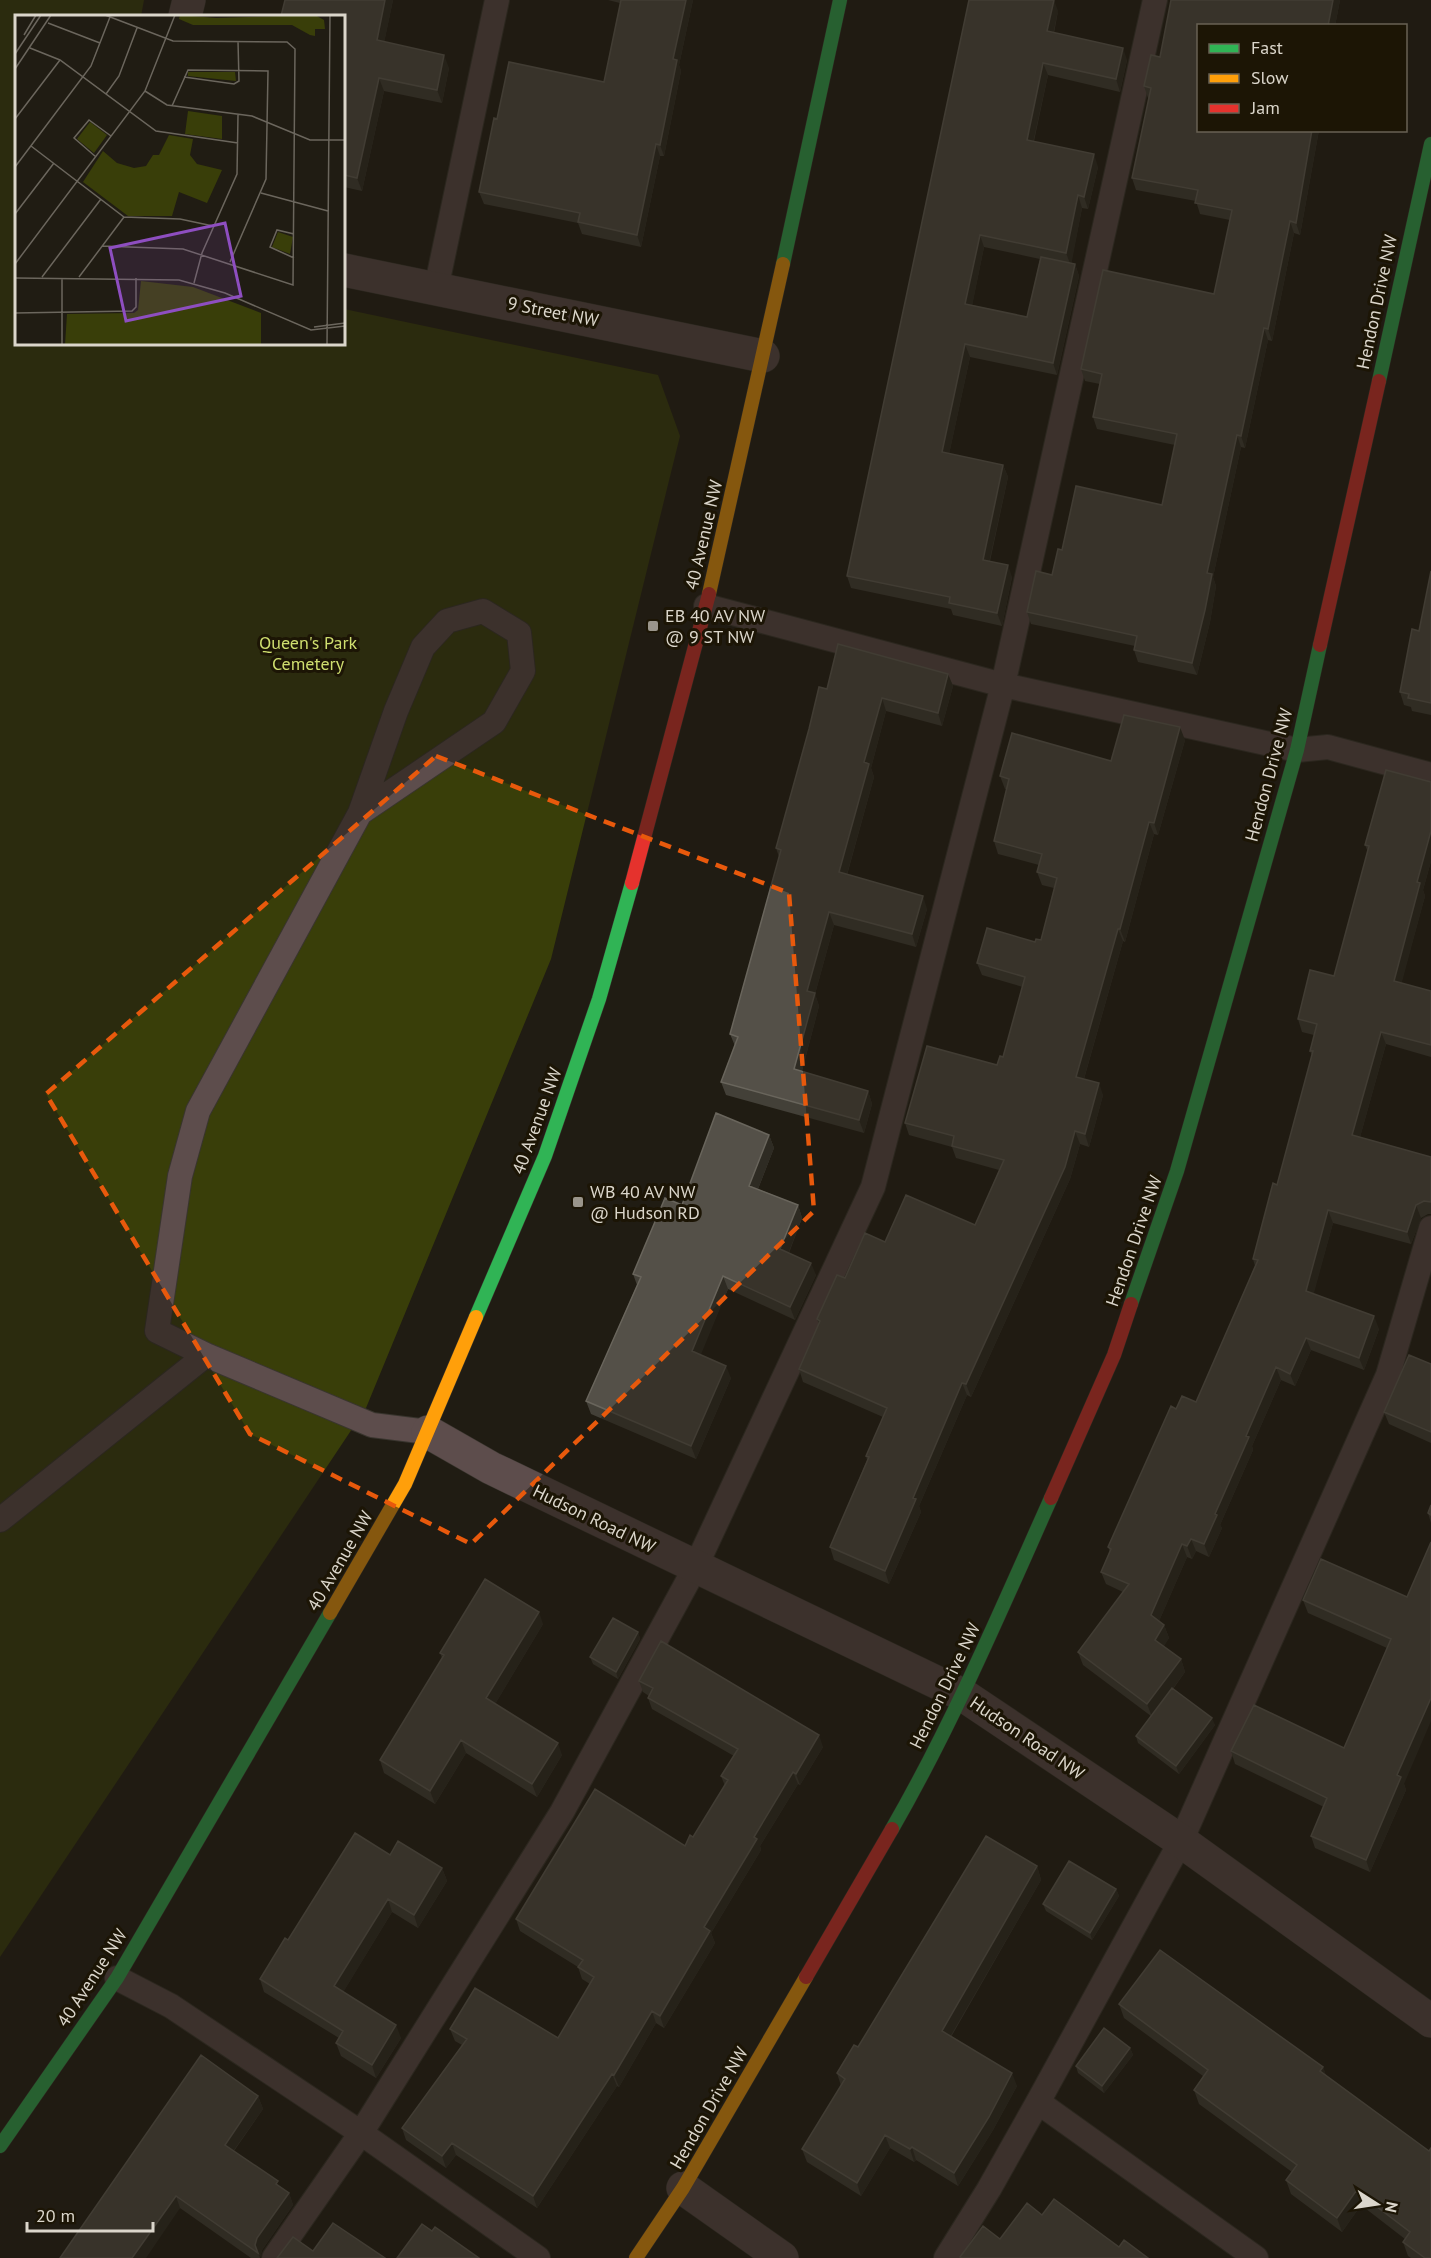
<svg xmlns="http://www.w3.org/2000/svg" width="1431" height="2258" font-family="'PT Sans',sans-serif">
	<rect width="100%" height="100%" fill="#201c13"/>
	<path fill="#393e09" d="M0 0H144L141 16H16V344H344V309L658 375 680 436 551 959 366 1408 0 1957Z"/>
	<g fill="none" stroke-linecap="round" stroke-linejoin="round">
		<g stroke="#39352e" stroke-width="26">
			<path id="lane" d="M436 289 497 0
				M706 606 1003 685 1297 750 1328 747 1431 775
				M206 1355 157 1331 180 1176 198 1111 360 813 494 722 523 671 519 633 483 611 447 621 423 647 396 711 360 813
				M0 1520 206 1355 372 1425 428 1432
				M117 1978 171 2006 361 2133 538 2258
				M1038 2102 1256 2258
				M274 2258 361 2133 562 1812 695 1568 873 1187 1003 685 1155 0
				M946 2258 989 2189 1038 2102 1181 1841 1388 1375 1431 1228"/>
		</g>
		<g stroke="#39352e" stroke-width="34">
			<path id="street" d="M185 16 189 0
				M344 270 763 356
				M428 1432 491 1468 963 1695 1181 1841 1431 2021
				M683 2188 782 2258"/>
		</g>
		<g stroke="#39352e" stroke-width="15">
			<path id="fast" d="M783 264 840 0
				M1379 381 1431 144
				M1131 1304 1177 1171 1297 750 1320 645
				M476 1317 545 1156 599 999 632 883
				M892 1829C953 1723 1001 1610 1051 1498
				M0 2146 117 1978 330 1613"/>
		</g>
		<g stroke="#39352e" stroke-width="15">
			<path id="slow" d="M709 594 783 264
				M330 1613 405 1484 476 1317
				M636 2258 683 2188 806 1977"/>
		</g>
		<g stroke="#39352e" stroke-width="15">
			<path id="jam" d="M1320 645 1379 381
				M632 883 709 594
				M1051 1498 1114 1355 1131 1304
				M806 1977 892 1829"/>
		</g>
		<use href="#lane" stroke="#5d4d4c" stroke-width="24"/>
		<use href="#street" stroke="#5d4d4c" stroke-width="33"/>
		<use href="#fast" stroke="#30b455" stroke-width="14"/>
		<use href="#slow" stroke="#ff9f0a" stroke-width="14"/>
		<use href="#jam" stroke="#e5322d" stroke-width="14"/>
	</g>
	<path fill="#434038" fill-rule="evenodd" d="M285 0H393L384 42 449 68 442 103 384 91 362 191 344 187V16Z
		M608 0H693L679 65 681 71 664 156H660L641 247 582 234 578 223 484 204 479 192 497 119 604 82 620 3Z
		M1171 0H1340L1335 26 1198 130H1319L1300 235 1294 233 1272 341 1268 340 1245 448 1241 447 1213 577 1216 586 1210 622 1197 675 1138 662 1134 650 1135 646 1031 624 1027 612 1052 575 1062 550 1162 505 1175 445 1097 429 1093 417 1100 384 1085 381 1081 369 1214 294 1230 220 1200 214 1196 201 1136 190 1132 178 1149 98H1148L1144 86 1160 57Z
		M1058 11 1054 33 1127 60 1120 92 1048 75 1034 141 1098 167 1088 209 1082 208 1071 263 1075 264 1079 276 1057 375 970 357 949 454 1003 465 1008 477 990 561 1012 577 1002 626 953 615 951 609 851 588 847 576ZM984 247 1040 259 1027 317 972 305Z
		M1431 571V715L1412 711 1411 707 1404 705 1400 692 1419 631Z
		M948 674 953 686 942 726 886 711 871 768 874 777 847 875 927 909 916 947 834 925 815 994 819 1006 802 1071 868 1091 872 1104 864 1133 726 1095 721 1082 735 1046 730 1034 779 857 776 848 809 729 827 689Z
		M1185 740 1158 835 1154 834 1125 942 1123 941 1084 1079 1103 1095 1089 1147 1080 1144 1070 1179 971 1397 967 1395 919 1506 921 1512 889 1584 834 1560 830 1547 867 1460 866 1456 883 1417 803 1382 799 1369 819 1325 817 1319 845 1278 885 1242 975 1225 999 1170 956 1158 952 1147 909 1135 905 1123 997 1065 1003 1057 1023 987 982 975 977 963 1041 940 1054 888 1042 885 1037 872 1039 865 998 854 994 841 1007 789H1005L1000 776 1111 761Z
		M1431 782V861L1423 890 1425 896 1401 983 1431 991V1057L1386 1044 1360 1137 1431 1157V1214H1428L1421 1218 1411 1244 1333 1223 1313 1294 1379 1329 1364 1370 1311 1350 1295 1386 1281 1380 1252 1446 1253 1450 1220 1525 1222 1528 1209 1557 1196 1551 1192 1559 1187 1557 1159 1621 1164 1625 1169 1638 1163 1646 1181 1659 1185 1672 1173 1689 1215 1725 1179 1774 1138 1743 1136 1736 1151 1716 1083 1665 1078 1652 1123 1592 1106 1584 1101 1572 1110 1552 1108 1547 1176 1409 1196 1402 1255 1266 1253 1259 1277 1185 1312 1056 1310 1051 1314 1035 1302 1032 1298 1019 1334 976 1368 852 1365 845Z
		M769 1135 774 1148 758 1189 798 1205 802 1218 789 1253 816 1275 795 1320 728 1289 700 1354 731 1378 696 1459 591 1414 586 1401 637 1285 633 1274 682 1205Z
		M1431 1364V1443L1389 1424 1384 1412Z
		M1431 1505V1523L1428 1513Z
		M1407 1597 1404 1784 1406 1790 1370 1872 1315 1848 1311 1836 1324 1807 1235 1764 1231 1751 1344 1748 1387 1648 1308 1613 1303 1600Z
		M543 1624 495 1704 562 1755 537 1797 466 1753 435 1804 384 1773 380 1760 442 1658 440 1653Z
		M638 1632 640 1639 618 1679 593 1664 590 1657Z
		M639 1681 823 1747 800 1785 798 1784 760 1846 761 1850 711 1933 715 1943 664 2028 656 2023 619 2087 617 2086 537 2208 456 2155 446 2168 406 2140 402 2128 462 2045 455 2041 450 2029 558 2038 590 1984 582 1979 578 1967 520 1931 516 1919 685 1846 693 1837 725 1786 721 1776 734 1756 652 1709 648 1698 649 1696 643 1692Z
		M1037 1866 1041 1880 951 2037 1017 2086 993 2130 958 2186 916 2160 914 2162 890 2148 861 2196 807 2162 802 2149 841 2086 837 2073 858 2047Z
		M442 1868 447 1881 418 1928 392 1912 343 1992 401 2038 376 2078 341 2056 336 2043 339 2038 264 1992 260 1979 288 1940Z
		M1116 1889 1119 1896 1092 1940 1046 1911 1043 1904Z
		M1119 2004 1323 2067 1326 2076 1431 2258H1411L1408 2256 1403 2242 1405 2239 1361 2205 1342 2232 1291 2194 1286 2180 1292 2172 1199 2104 1194 2090 1203 2076 1124 2018Z
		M1130 2048 1133 2055 1104 2093 1078 2073 1076 2066Z
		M258 2096 263 2109 234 2151 289 2193 293 2205 262 2250 260 2258H251L180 2208 60 2258Z"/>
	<path fill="#2e2b23" d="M385 0H393L382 53 377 40Z
		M686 0H693L679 65 681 71 664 156 660 145 673 59Z
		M1054 0 1058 11 1051 44 1047 31Z
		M1333 0H1340L1335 26H1328Z
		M1123 48 1127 60 1120 92 1116 79Z
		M444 55 449 68 442 103 437 90Z
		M1043 63 1048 75 1031 152 1027 140Z
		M379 78 384 91 362 191 357 178Z
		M1312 130H1319L1300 235 1296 223Z
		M656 144 660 156 641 247 637 235Z
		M1094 154 1098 167 1088 209 1084 197Z
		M1078 195 1082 208 1071 266 1066 253Z
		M1290 221 1294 233 1272 341 1268 329Z
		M980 235 984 247 970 316 965 304Z
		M1075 264 1079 276 1057 375 1053 363Z
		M1264 328 1268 340 1245 448 1241 436Z
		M965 344 970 357 947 464 942 452Z
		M1237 435 1241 447 1213 577 1216 586 1210 622 1197 675 1192 663 1207 573Z
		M1003 465 1008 477 987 572 983 560Z
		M1008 565 1012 577 1002 626 997 613Z
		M948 674 953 686 942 726 938 713Z
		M882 698 886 711 871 768 874 777 844 885 839 872 864 762Z
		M1180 727 1185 740 1158 835 1154 823Z
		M1149 822 1154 834 1125 942 1120 929Z
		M1431 831V861L1423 890 1425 896 1399 993 1394 981 1417 882Z
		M923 896 927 909 916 947 912 934Z
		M829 912 834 925 815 994 819 1006 799 1082 794 1069 807 991Z
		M1118 929 1123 941 1081 1089 1076 1077Z
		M1381 1032 1386 1044 1357 1148 1352 1135Z
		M1099 1083 1103 1095 1089 1147 1085 1134Z
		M868 1091 872 1104 864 1133 859 1120Z
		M1075 1131 1080 1144 1070 1179 971 1397 966 1384Z
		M769 1135 774 1148 754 1199 749 1186Z
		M798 1205 802 1218 785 1262 780 1249Z
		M1416 1205 1421 1218 1411 1244 1407 1232Z
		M1328 1210 1333 1223 1311 1304 1306 1291Z
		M811 1263 816 1275 795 1320 790 1307Z
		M723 1276 728 1289 697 1364 692 1351Z
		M1374 1316 1379 1329 1364 1370 1359 1358Z
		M1306 1338 1311 1350 1295 1386 1290 1374Z
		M726 1366 731 1378 696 1459 691 1446Z
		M1276 1367 1281 1380 1252 1446 1253 1450 1220 1525 1222 1528 1209 1557 1204 1544 1215 1514 1246 1436Z
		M962 1383 967 1395 919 1506 921 1512 889 1584 885 1571 913 1498Z
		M1191 1539 1196 1551 1192 1559 1187 1546Z
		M1182 1544 1187 1557 1156 1628 1151 1615Z
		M539 1612 543 1624 491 1711 486 1698Z
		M1164 1625 1169 1638 1160 1653 1155 1640Z
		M638 1632 640 1639 618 1679 616 1672Z
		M1181 1659 1185 1672 1152 1717 1147 1704Z
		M1431 1698V1721L1404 1784 1406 1790 1370 1872 1366 1860 1397 1775Z
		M1212 1718 1215 1725 1179 1774 1176 1766Z
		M819 1735 823 1747 800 1785 796 1774Z
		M461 1740 466 1753 435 1804 430 1791Z
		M558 1743 562 1755 537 1797 532 1784Z
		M793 1772 798 1784 760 1846 761 1850 711 1933 715 1943 664 2028 660 2016 704 1927 754 1837Z
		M1037 1866 1041 1880 946 2044 942 2031Z
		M442 1868 447 1881 418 1928 414 1915Z
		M1116 1889 1119 1896 1092 1940 1090 1933Z
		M388 1899 392 1912 339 1999 334 1986Z
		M652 2011 656 2023 619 2087 614 2075Z
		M396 2025 401 2038 376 2078 372 2065Z
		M1130 2048 1133 2055 1104 2093 1102 2086Z
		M1323 2067 1328 2081 1320 2071Z
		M1012 2073 1017 2086 993 2130 958 2186 954 2173Z
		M612 2074 617 2086 537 2208 533 2196Z
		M258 2096 263 2109 229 2157 225 2145Z
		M885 2135 890 2148 861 2196 857 2183Z
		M452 2143 456 2155 446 2168 442 2156Z
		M912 2147 916 2160 914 2162 910 2149Z
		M1356 2191 1361 2205 1342 2232 1337 2218Z
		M289 2193 293 2205 262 2250 260 2258 255 2245 257 2238Z
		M176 2196 180 2208 146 2258H132Z"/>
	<path fill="#545048" stroke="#69655c" stroke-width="1.5" d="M285 0H385L377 40 444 55 437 90 379 78 357 178 344 175V16H281Z
		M621 0H686L673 59 677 60 660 145 656 144 637 235 578 222 580 213 479 192 494 118 497 119 509 62 604 82Z
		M969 0H1054L1047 31 1123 48 1116 79 1043 63 1027 140 1094 154 1084 197 1078 195 1066 253 980 235 965 304 1027 317 1041 257 1075 264 1053 363 965 344 942 452 1003 465 983 560 1008 565 997 613 949 603 950 597 847 576Z
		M1171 0H1333L1328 26H1198V130H1312L1296 223 1290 221 1268 329 1264 328 1241 436 1237 435 1207 573 1212 574 1205 610 1192 663 1134 650 1137 636 1027 612 1036 571 1052 575 1058 549 1062 550 1076 486 1162 505 1177 434 1093 417 1102 374 1081 369 1103 270 1214 294 1232 210 1195 203 1198 190 1132 178 1151 88 1144 86 1151 55 1160 57Z
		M1431 571V703L1408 698 1409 694 1400 692 1412 629 1419 631Z
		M838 644 948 674 938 713 882 698 864 762 869 764 839 872 923 896 912 934 829 912 807 991 815 993 794 1069 868 1091 859 1120 721 1082 738 1037 730 1034 781 850 776 848 809 729 819 687 827 689Z
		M1124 715 1180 727 1154 823 1149 822 1120 929H1118L1076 1077 1099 1083 1085 1134 1075 1131 1065 1167 966 1384 962 1383 913 1498 916 1499 885 1571 830 1547 869 1457 866 1456 887 1408 799 1369 820 1321 817 1319 837 1275 845 1278 865 1233 885 1242 906 1195 975 1225 1004 1160 952 1146 954 1136 905 1123 927 1046 997 1065 1000 1056 1003 1057 1025 977 977 963 987 928 1035 942 1036 939 1041 940 1057 878 1037 872 1042 854 994 841 1009 779 1000 776 1012 733 1111 761Z
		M1386 770 1431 782V831L1417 882 1420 883 1394 981 1431 991V1045L1381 1032 1352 1135 1431 1157V1202L1424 1201 1416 1205 1407 1232 1328 1210 1306 1291 1374 1316 1359 1358 1306 1338 1290 1374 1276 1367 1246 1436 1249 1437 1215 1514 1217 1515 1204 1544 1191 1539 1187 1546 1182 1544 1151 1615 1164 1625 1155 1640 1181 1659 1147 1704 1078 1652 1129 1584 1101 1572 1111 1549 1108 1547 1171 1406 1176 1409 1182 1396 1196 1402 1258 1260 1253 1259 1273 1183 1277 1185 1313 1051H1310L1317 1024 1298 1019 1310 970 1334 976 1369 846 1365 845Z
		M716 1113 769 1135 749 1186 798 1205 780 1249 811 1263 790 1307 723 1276 692 1351 726 1366 691 1446 586 1401 641 1277 633 1274 665 1198 682 1205Z
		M1409 1355 1431 1364V1432L1384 1412Z
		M1431 1505V1515L1428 1513Z
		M1431 1542V1698L1397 1775 1401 1777 1366 1860 1311 1836 1327 1798 1231 1751 1254 1705 1344 1748 1391 1639 1303 1600 1321 1559 1407 1597Z
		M485 1579 539 1612 486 1698 558 1743 532 1784 461 1740 430 1791 380 1760 444 1655 440 1653Z
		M613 1618 638 1632 616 1672 590 1657Z
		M661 1641 819 1735 796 1774 793 1772 754 1837 757 1839 704 1927 710 1931 660 2016 652 2011 614 2075 612 2074 533 2196 452 2143 442 2156 402 2128 467 2039 450 2029 475 1988 558 2038 594 1977 578 1967 583 1960 516 1919 595 1789 685 1846 690 1835 693 1837 728 1780 721 1776 738 1749 648 1698 653 1688 639 1681Z
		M1172 1688 1212 1718 1176 1766 1136 1736Z
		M355 1833 390 1855 398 1841 442 1868 414 1915 388 1899 334 1986 396 2025 372 2065 336 2043 343 2031 260 1979 285 1938 288 1940Z
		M986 1836 1037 1866 942 2031 1012 2073 989 2117 954 2173 912 2147 910 2149 885 2135 857 2183 802 2149 845 2079 837 2073 854 2045 858 2047Z
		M1069 1861 1116 1889 1090 1933 1043 1904Z
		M1160 1950 1323 2067 1320 2071 1429 2151 1431 2148V2258H1425L1403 2242 1410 2232 1356 2191 1337 2218 1286 2180 1297 2165 1194 2090 1208 2070 1119 2004Z
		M1104 2028 1130 2048 1102 2086 1076 2066Z
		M201 2055 258 2096 225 2145 278 2181 276 2184 289 2193 257 2238 255 2245 258 2253 176 2196 132 2258H60Z
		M1054 2199 1119 2247 1124 2240 1148 2258H962L960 2257 983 2226 1000 2239 1027 2203 1042 2215Z
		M333 2223 385 2258H277L293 2237 313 2251Z
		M422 2224 432 2231 435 2227 479 2258H397Z"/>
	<path d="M0 0H1431V2258H0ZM436 756 789 893 814 1211 471 1544 250 1434 46 1094Z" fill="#201c13" fill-opacity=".55" fill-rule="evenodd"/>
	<path fill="none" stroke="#e8590c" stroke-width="4.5" stroke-dasharray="12 8" stroke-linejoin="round" d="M436 756 789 893 814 1211 471 1544 250 1434 46 1094Z"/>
	<g fill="#9a958b" stroke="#1c1505" stroke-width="2">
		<rect x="647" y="620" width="12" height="12" rx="3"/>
		<rect x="572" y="1196" width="12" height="12" rx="3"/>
	</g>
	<g text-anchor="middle" stroke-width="6" stroke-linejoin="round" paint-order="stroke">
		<g font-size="18" fill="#dbd6cb" stroke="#1c1505">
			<text transform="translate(1377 302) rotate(-78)" y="6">Hendon Drive NW</text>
			<text transform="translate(553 312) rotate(11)" y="6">9 Street NW</text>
			<text transform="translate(704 535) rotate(-77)" y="6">40 Avenue NW</text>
			<text transform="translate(1269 775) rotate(-75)" y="6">Hendon Drive NW</text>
			<text transform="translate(537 1121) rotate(-70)" y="6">40 Avenue NW</text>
			<text transform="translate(1134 1241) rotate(-71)" y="6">Hendon Drive NW</text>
			<text transform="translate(594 1519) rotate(26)" y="6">Hudson Road NW</text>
			<text transform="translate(340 1561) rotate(-60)" y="6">40 Avenue NW</text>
			<text transform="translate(945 1686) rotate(-64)" y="6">Hendon Drive NW</text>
			<text transform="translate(1027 1738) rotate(34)" y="6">Hudson Road NW</text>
			<text transform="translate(92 1978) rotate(-57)" y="6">40 Avenue NW</text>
			<text transform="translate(709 2108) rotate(-60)" y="6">Hendon Drive NW</text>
		</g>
		<g font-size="18" fill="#dbd6cb" stroke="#1c1505" text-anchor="start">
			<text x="665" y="622">EB 40 AV NW<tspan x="665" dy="21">@ 9 ST NW</tspan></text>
			<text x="590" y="1198">WB 40 AV NW<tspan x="590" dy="21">@ Hudson RD</tspan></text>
		</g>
		<g font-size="18" fill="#cfde6f" stroke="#1c1505">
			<text x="308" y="649">Queen's Park<tspan x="308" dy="21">Cemetery</tspan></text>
		</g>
	</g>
	<g transform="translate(15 15)">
		<rect width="330" height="330" fill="#201c13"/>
		<path d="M165 0 201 3 300 0 309 5 310 14H300V21L295 20 277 10H178L164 4ZM173 57H220L221 66 173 61ZM173 96 207 101V124L170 119ZM75 107 92 120 79 138 62 124ZM154 120 178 124 175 140 182 149 207 155 192 188 164 177 157 201H113L68 167 88 136 102 148 119 153 131 151 138 140H144ZM263 217 278 222 275 239 257 232ZM126 266 178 272 246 298V330H50L52 299 119 298 123 295Z" fill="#393e09"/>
		<path fill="none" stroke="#6b665d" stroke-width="1.5" d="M183 0H207M33 8 85 28M9 20 21 0M15 33 45 45 141 116 223 128M0 39 26 0M0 54 36 0M169 62 219 69 224 66 223 26M130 76 152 90 237 101 295 125H330M91 79 104 61 122 13M157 91 173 55 253 56 251 164 215 247M0 104 45 45M16 131 109 202 165 204 198 211M81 142 59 123 74 105 96 121M0 152 76 51 95 2M246 178 313 196M0 199 39 148M87 231 168 234 278 270 280 34 272 27 158 26 90 0M279 243 255 232 262 215 279 219M0 249 130 76 160 0M27 262 86 184M64 262 109 202M0 263 164 265 210 278 296 315 330 311M179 268 187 238 222 159 223 100M0 298 117 296 121 292V263M299 312 330 308M47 330V263M312 330 315 0"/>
		<path fill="#8e4ec1" fill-opacity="0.15" stroke="#8e4ec1" stroke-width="3" d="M210 208 226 281 111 306 95 233Z"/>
		<rect width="330" height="330" fill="none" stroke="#dbd6cb" stroke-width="3"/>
	</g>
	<rect x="1197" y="24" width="210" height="108" fill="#1c1505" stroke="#686254" stroke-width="1.5"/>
	<rect x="1209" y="44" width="30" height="9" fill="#30b455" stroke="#686254" stroke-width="1.5"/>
	<text x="1251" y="54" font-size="18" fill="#dbd6cb">Fast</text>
	<rect x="1209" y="74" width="30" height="9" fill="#ff9f0a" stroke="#686254" stroke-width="1.5"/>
	<text x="1251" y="84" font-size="18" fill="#dbd6cb">Slow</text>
	<rect x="1209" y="104" width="30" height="9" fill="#e5322d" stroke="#686254" stroke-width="1.5"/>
	<text x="1251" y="114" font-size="18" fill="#dbd6cb">Jam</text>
	<g transform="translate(1377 2204) rotate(102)" stroke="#1c1505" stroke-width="4.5" paint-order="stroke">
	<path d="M0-4.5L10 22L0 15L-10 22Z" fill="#dbd6cb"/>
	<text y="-9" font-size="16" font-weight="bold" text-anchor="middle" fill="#dbd6cb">N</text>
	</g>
	<path d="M27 2222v9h126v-9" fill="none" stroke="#dbd6cb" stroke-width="3"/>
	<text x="36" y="2222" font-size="18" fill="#dbd6cb" stroke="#1c1505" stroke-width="4.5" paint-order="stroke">20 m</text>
</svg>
